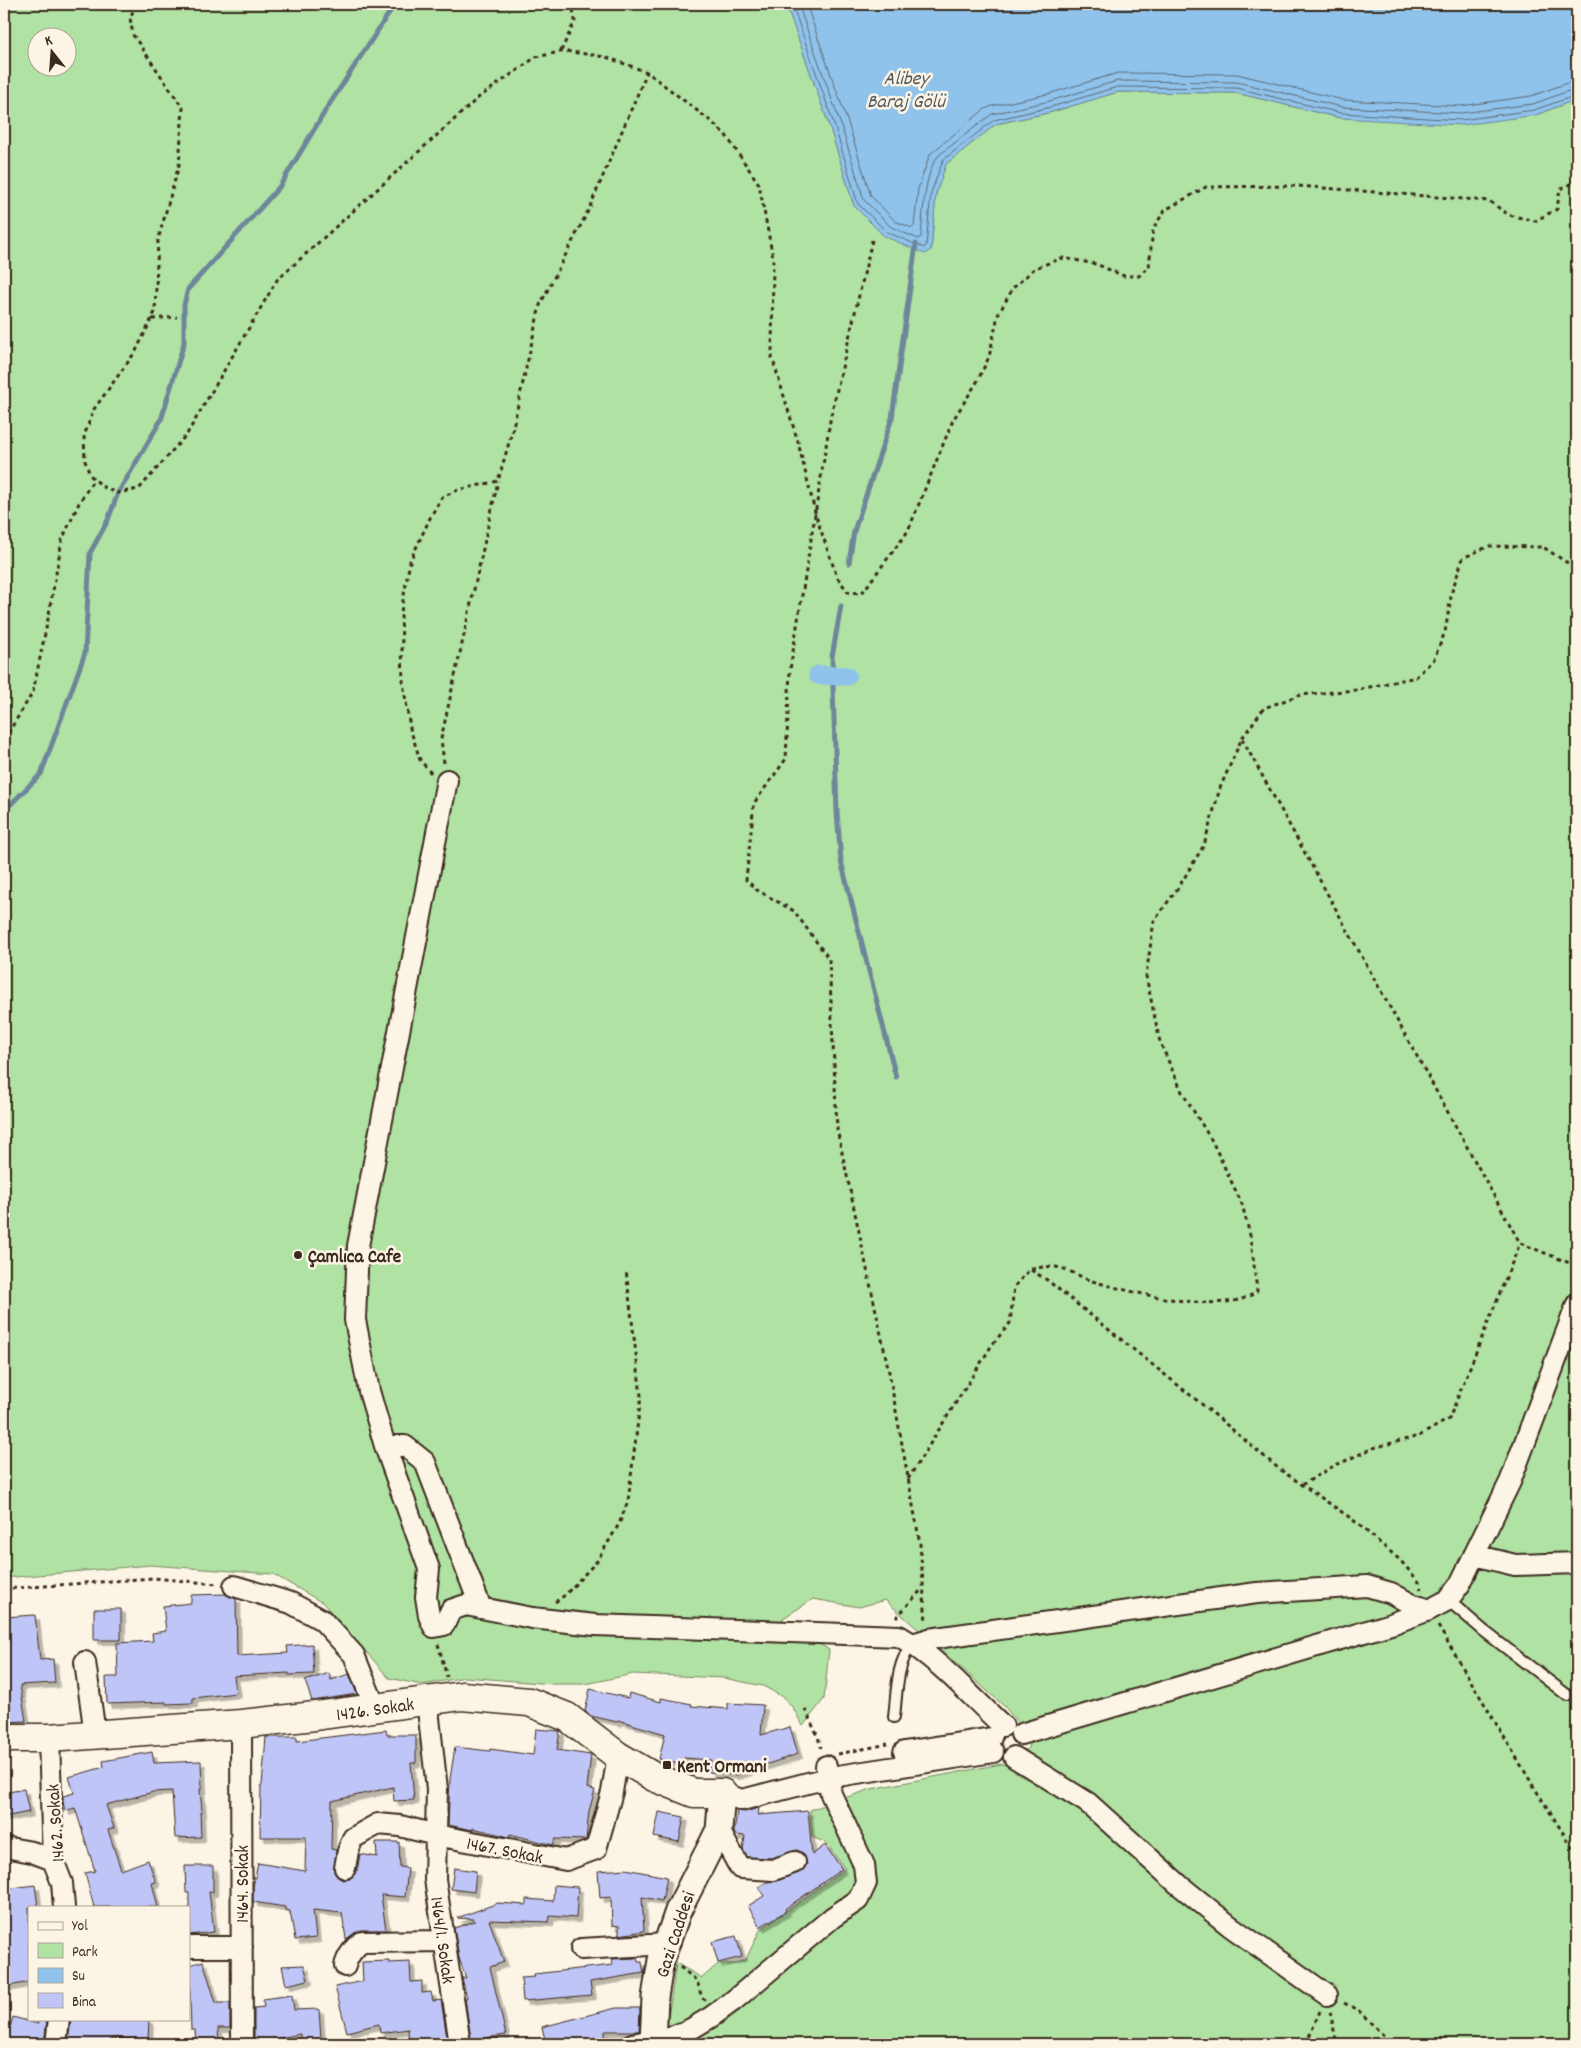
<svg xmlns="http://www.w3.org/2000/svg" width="1581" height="2048" font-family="Dekko,sans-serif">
	<defs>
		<filter id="shadow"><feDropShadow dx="4.5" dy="4.5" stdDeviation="0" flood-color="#0004"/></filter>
	</defs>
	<rect width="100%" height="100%" fill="#fcf5e5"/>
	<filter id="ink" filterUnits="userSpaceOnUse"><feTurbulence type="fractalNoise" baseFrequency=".02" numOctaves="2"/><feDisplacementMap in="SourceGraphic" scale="10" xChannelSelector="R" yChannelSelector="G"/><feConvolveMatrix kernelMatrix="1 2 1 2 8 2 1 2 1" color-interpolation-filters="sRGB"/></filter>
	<g filter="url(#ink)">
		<path fill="#b0e2a3" stroke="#768660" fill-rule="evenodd" d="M4 4H786L830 128 854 206 931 250 936 194 946 164 996 124 1052 112 1118 92 1236 93 1340 118 1536 115 1577 99V2044H669L667 2025 676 1963 702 1978 718 1964H734L746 1959 760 1930 845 1869 826 1843 812 1837 810 1810 871 1789 1001 1764 1020 1768 1031 1739 1004 1706 885 1600 859 1607 813 1599 782 1619 829 1650 824 1699 803 1726 793 1708 783 1697 763 1686 724 1678 633 1674 586 1684H552L465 1677 422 1685 389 1678 323 1603 273 1574 150 1565 4 1578ZM38 38H68V68H38Z"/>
		<path fill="#8fc3ec" stroke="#6d869a" d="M786 4H1577V99L1536 115 1462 125 1340 118 1236 93 1118 92 1052 112 996 124 946 164 936 194 931 250 925 254 884 236 854 206 830 128Z"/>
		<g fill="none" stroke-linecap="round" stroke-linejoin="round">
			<path stroke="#5d6770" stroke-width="1" d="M792 4 835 127 858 204 887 232 924 248 926 246 931 193 943 160 994 120 1051 107 1117 87 1236 88 1341 113 1461 120 1534 110 1577 95
				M798 4 841 125 864 200 891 227 918 239 921 237C923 215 924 171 939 155L992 114 1050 101 1117 81 1237 82 1342 107 1461 113 1533 104 1577 88
				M806 4 848 123 871 196 895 221 912 228 914 226 918 189 930 154 985 109 992 106 1048 94 1118 73 1237 74 1343 100 1461 106 1531 96 1570 82 1577 81"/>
			<path stroke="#6d869a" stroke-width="5" d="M849 563 854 531 892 418 916 244
				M841 606 832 657 837 812 841 861 896 1077
				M4 811 41 774 85 653 90 553 108 520 118 493 161 420 184 343V305L188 289 280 186 327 108 395 4"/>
			<path stroke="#8fc3ec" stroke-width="19" d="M818 675 847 676"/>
		</g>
		<path fill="#c0c5f7" stroke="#3b2a1e" filter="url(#shadow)" d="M226 1594 236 1599 237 1656 288 1653 287 1646 312 1644 314 1674 289 1675V1673L234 1676 236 1693 193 1698V1703L166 1704V1702L107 1704 106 1677H118L117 1643 153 1641 152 1633 166 1631 163 1606 191 1603V1595Z
			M94 1609H121V1640H94Z
			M35 1615 40 1660 53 1659 55 1683 20 1685 26 1721 4 1722V1617Z
			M329 1673 331 1680 349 1674 357 1694 312 1701 305 1681Z
			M590 1689 628 1698 629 1693 661 1702V1698L692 1704 691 1706 728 1709V1703L763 1705 761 1735 790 1727 798 1754 735 1775 709 1772 711 1760 684 1758 682 1765 659 1759 665 1734 618 1720 617 1722 591 1716 585 1711Z
			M536 1729 560 1731 557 1750 591 1755 587 1788 595 1790 589 1811 586 1840 555 1839 553 1845 510 1834 509 1837 473 1828V1830L448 1825 450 1779 455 1747 490 1751V1749L533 1755Z
			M386 1730 387 1735H416V1763H411L414 1800 394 1801 393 1787 332 1801 331 1849 336 1850 334 1872 338 1877 343 1880 350 1879 357 1871 360 1854 377 1857 376 1842H399L400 1867 408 1868 405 1897 381 1895 386 1930H361L346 1939 342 1913 313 1910 316 1938 295 1940 290 1911 285 1910V1907L253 1902V1887L258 1863 305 1871 306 1837H260L261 1785H262L266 1737H297V1741Z
			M152 1752 154 1763 201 1761 202 1789H200L202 1812H200L201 1837 175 1838 172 1791 153 1792 106 1805 114 1828 108 1830 121 1870 148 1860 156 1882 152 1883 158 1907H94L85 1873 95 1871 75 1808 65 1811 63 1802V1796L74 1793 69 1777 104 1767 103 1761Z
			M24 1789 29 1812 4 1817V1793Z
			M759 1808 758 1815 808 1811 812 1855 825 1845 842 1869 785 1909 786 1911 760 1927 748 1906 764 1896 758 1887 767 1882 777 1881 799 1873 804 1869 807 1864 803 1853 797 1850 771 1858 747 1857 743 1850 745 1836 735 1835 734 1833 737 1811 745 1812Z
			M659 1812 684 1817 679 1842 654 1837Z
			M185 1866H213V1892H209L214 1932 189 1935V1893H186Z
			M454 1868 476 1871 474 1892 451 1889Z
			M626 1869 667 1877 662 1901 642 1897 644 1931 619 1935V1926L612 1925 611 1897 600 1898 598 1871Z
			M35 1885 38 1907H29V1982L4 1987V1961L7 1960 4 1889Z
			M554 1885 578 1887 576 1918 550 1916 549 1922 489 1920 504 1962 490 1967 506 2035 471 2040 465 1998H467L462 1978H466L459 1958 454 1928 475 1921 474 1919 457 1918 498 1903 526 1905V1899L553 1901Z
			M736 1936 742 1957 718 1963 712 1942Z
			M637 1958 638 1962H642L644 1973 590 1982 592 1995 523 2001 521 1978 535 1977 534 1974 613 1965 612 1959Z
			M203 1961 216 2003H230V2028H218L219 2044H196L195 2030H191L189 1965Z
			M389 1961V1963L410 1962 411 1982 422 1981V1993L431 1992 433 2001 441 2000 448 2044H409L408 2029 380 2033 379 2024 347 2032 335 1987 363 1981 362 1962Z
			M304 1965 308 1980 286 1985 282 1966Z
			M292 1995 294 2010 319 2009 321 2040 300 2041V2034L254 2043V2008L264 2007 263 1999Z
			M616 2008H640L639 2031H605V2041L579 2044H546L542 2027Z
			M13 2017 38 2024 37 2019H47L44 2044H5Z
			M71 2019H149L148 2040 113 2038 112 2044H68Z"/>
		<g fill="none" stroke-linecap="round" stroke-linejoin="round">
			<g stroke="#3b2a1e" stroke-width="14">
				<path id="service" d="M1448 1600 1484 1631 1567 1695
					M894 1717C897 1693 896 1664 912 1644"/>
			</g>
			<g stroke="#3b2a1e" stroke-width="24">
				<path id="minor" d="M447 780 358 1246 355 1320 369 1391 385 1446 429 1569 426 1597 429 1616 434 1627 444 1625 451 1610 466 1605 532 1618 595 1625 899 1636C939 1659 969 1695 1003 1726
					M385 1446H405L425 1462 481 1608
					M1474 1555 1515 1565 1577 1563
					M234 1586 291 1603 322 1620 354 1655 375 1707
					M912 1644 929 1639 1257 1593 1367 1586 1391 1593 1411 1604 1429 1610
					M85 1662 95 1734
					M427 1700 437 1789 435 1879 460 2044
					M241 1724 242 2044
					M1021 1734 1391 1624 1429 1610 1448 1600 1460 1584 1510 1482 1577 1304
					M49 1738 53 1860 62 1883 64 1907
					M904 1752 991 1738
					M1014 1757 1088 1803 1178 1884 1230 1926 1327 1995
					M722 1793 742 1800 831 1777 993 1752
					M719 1830 740 1868 773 1870 795 1862
					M4 1847 32 1852 53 1860
					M345 1868 348 1851 353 1838 378 1824 400 1826 436 1835 566 1860 596 1849 612 1792 618 1756
					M189 1947H242
					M581 1949 667 1944
					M345 1966C347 1957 354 1947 362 1942L443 1941
					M56 2044 59 2019
					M632 2044 674 2036 691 2029 711 2017 733 2001 833 1917 858 1900 866 1883 864 1865 831 1794 826 1766"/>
			</g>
			<g stroke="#3b2a1e" stroke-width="29">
				<path id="tertiary" d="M653 2044 655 1997 661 1960 678 1911 719 1830 722 1793"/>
			</g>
			<g stroke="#3b2a1e" stroke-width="31">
				<path id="secondary" d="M4 1738H49L241 1724 315 1716 462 1696 529 1702 567 1717 618 1756 654 1777 694 1793H722"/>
			</g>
			<path stroke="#3b2a1e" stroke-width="3" stroke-dasharray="4 4" stroke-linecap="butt" d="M136 4 130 18 133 35 183 108 179 165 158 240 155 312 136 351 94 409 84 436 85 461 90 475 94 479 106 489 118 493 139 489 187 434 277 280 478 98 536 57 565 51 606 57 647 72 708 119 725 134 759 184 773 258 772 357 798 442 816 516 837 577 848 592 862 593 908 531 953 420 977 382 989 357 998 315 1013 288 1035 268 1063 258 1096 264 1124 276H1139L1149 267 1153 229 1165 210 1206 187 1298 186 1489 201 1509 215 1535 221 1557 209 1560 189 1577 181
				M561 51 575 21 572 4
				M872 240 831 415 790 670 786 759 754 803 746 880 757 890 794 911 829 959 837 1129 889 1372 920 1544 926 1622
				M152 319 177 317
				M1242 739 1520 1243 1577 1266
				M4 740 33 692 48 619 62 540 79 503 94 479
				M444 763 441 739 498 481
				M431 773 420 760 410 728 403 682 401 612 410 561 431 516 442 497 458 490 498 481 512 432 540 305 589 209 647 72
				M1031 1270 1047 1280 1209 1410 1278 1468 1352 1519 1400 1560 1419 1582 1421 1589
				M908 1479 992 1345 1010 1323 1014 1287 1030 1269C1038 1268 1046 1266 1053 1267 1065 1267 1078 1276 1089 1280 1125 1291 1227 1318 1257 1291L1251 1239 1242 1204 1212 1141 1182 1092 1160 1042 1146 976 1154 921 1180 885 1204 845 1220 788 1242 738 1264 708 1300 695 1356 690 1416 677 1434 659 1445 632 1452 591 1463 558 1489 546 1543 547 1577 569
				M1302 1485 1332 1467 1373 1448 1419 1436 1449 1419 1520 1243
				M4 1589 153 1578 217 1584
				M555 1602 565 1595 597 1561 619 1524 628 1501 641 1396 626 1270
				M896 1618 922 1589
				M1438 1626 1534 1787 1577 1855
				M438 1644 447 1677
				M805 1709 818 1737 821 1748
				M838 1754 888 1744
				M680 1967 697 1981 702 1998 706 2000
				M1344 2003 1358 2010 1389 2041 1395 2044
				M1330 2012 1337 2044
				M1306 2044 1320 2011"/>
			<use href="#service" stroke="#fcf5e5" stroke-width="10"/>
			<use href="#minor" stroke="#fcf5e5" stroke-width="20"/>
			<use href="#tertiary" stroke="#fcf5e5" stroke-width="25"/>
			<use href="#secondary" stroke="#fcf5e5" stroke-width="28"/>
		</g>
	</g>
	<g fill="#3b2a1e" stroke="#fcf5e5" stroke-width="2">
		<circle cx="298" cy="1255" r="5"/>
		<rect x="662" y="1760" width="10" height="10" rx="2.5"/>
	</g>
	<g text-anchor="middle" stroke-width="5" stroke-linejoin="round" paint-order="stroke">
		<g font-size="19" font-weight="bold" fill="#3b2a1e" stroke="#fcf5e5" text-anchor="start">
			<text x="308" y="1262">Çamlıca Cafe</text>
			<text x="677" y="1772">Kent Ormani</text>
		</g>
		<g font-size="19" fill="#3b2a1e" stroke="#fcf5e5">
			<text transform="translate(375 1708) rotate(-8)" y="7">1426. Sokak</text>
			<text transform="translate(54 1823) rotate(-94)" y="7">1462. Sokak</text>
			<text transform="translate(505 1849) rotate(11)" y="7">1467. Sokak</text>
			<text transform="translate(241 1884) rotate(-90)" y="7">1464. Sokak</text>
			<text transform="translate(674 1934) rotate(-72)" y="7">Gazi Caddesi</text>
			<text transform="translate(444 1940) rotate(82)" y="7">1464/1. Sokak</text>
		</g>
		<g font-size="20" font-style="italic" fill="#54585c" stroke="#fcf5e5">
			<text x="906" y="84">Alibey<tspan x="906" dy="23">Baraj Gölü</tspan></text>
		</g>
	</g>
	<rect width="1581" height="2048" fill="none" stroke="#fcf5e5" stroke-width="20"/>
	<rect x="10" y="10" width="1561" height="2028" fill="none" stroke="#3b2a1e" stroke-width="2" filter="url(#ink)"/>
	<rect x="28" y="1906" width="162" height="115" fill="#fcf5e5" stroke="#afa495"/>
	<rect x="38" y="1922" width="25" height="8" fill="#fcf5e5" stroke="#afa495"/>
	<text x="72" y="1930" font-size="15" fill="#3b2a1e">Yol</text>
	<rect x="38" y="1943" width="25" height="15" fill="#b0e2a3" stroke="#afa495"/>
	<text x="72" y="1956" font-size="15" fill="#3b2a1e">Park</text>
	<rect x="38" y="1968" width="25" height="15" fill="#8fc3ec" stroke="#afa495"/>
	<text x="72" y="1980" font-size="15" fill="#3b2a1e">Su</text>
	<rect x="38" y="1993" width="25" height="15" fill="#c0c5f7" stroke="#afa495"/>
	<text x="72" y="2006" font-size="15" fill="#3b2a1e">Bina</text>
	<g transform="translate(52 52) rotate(343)"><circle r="24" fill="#fcf5e5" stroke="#afa495"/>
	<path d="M0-4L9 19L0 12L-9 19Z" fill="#3b2a1e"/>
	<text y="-8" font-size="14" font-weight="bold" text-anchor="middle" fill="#3b2a1e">K</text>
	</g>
</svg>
